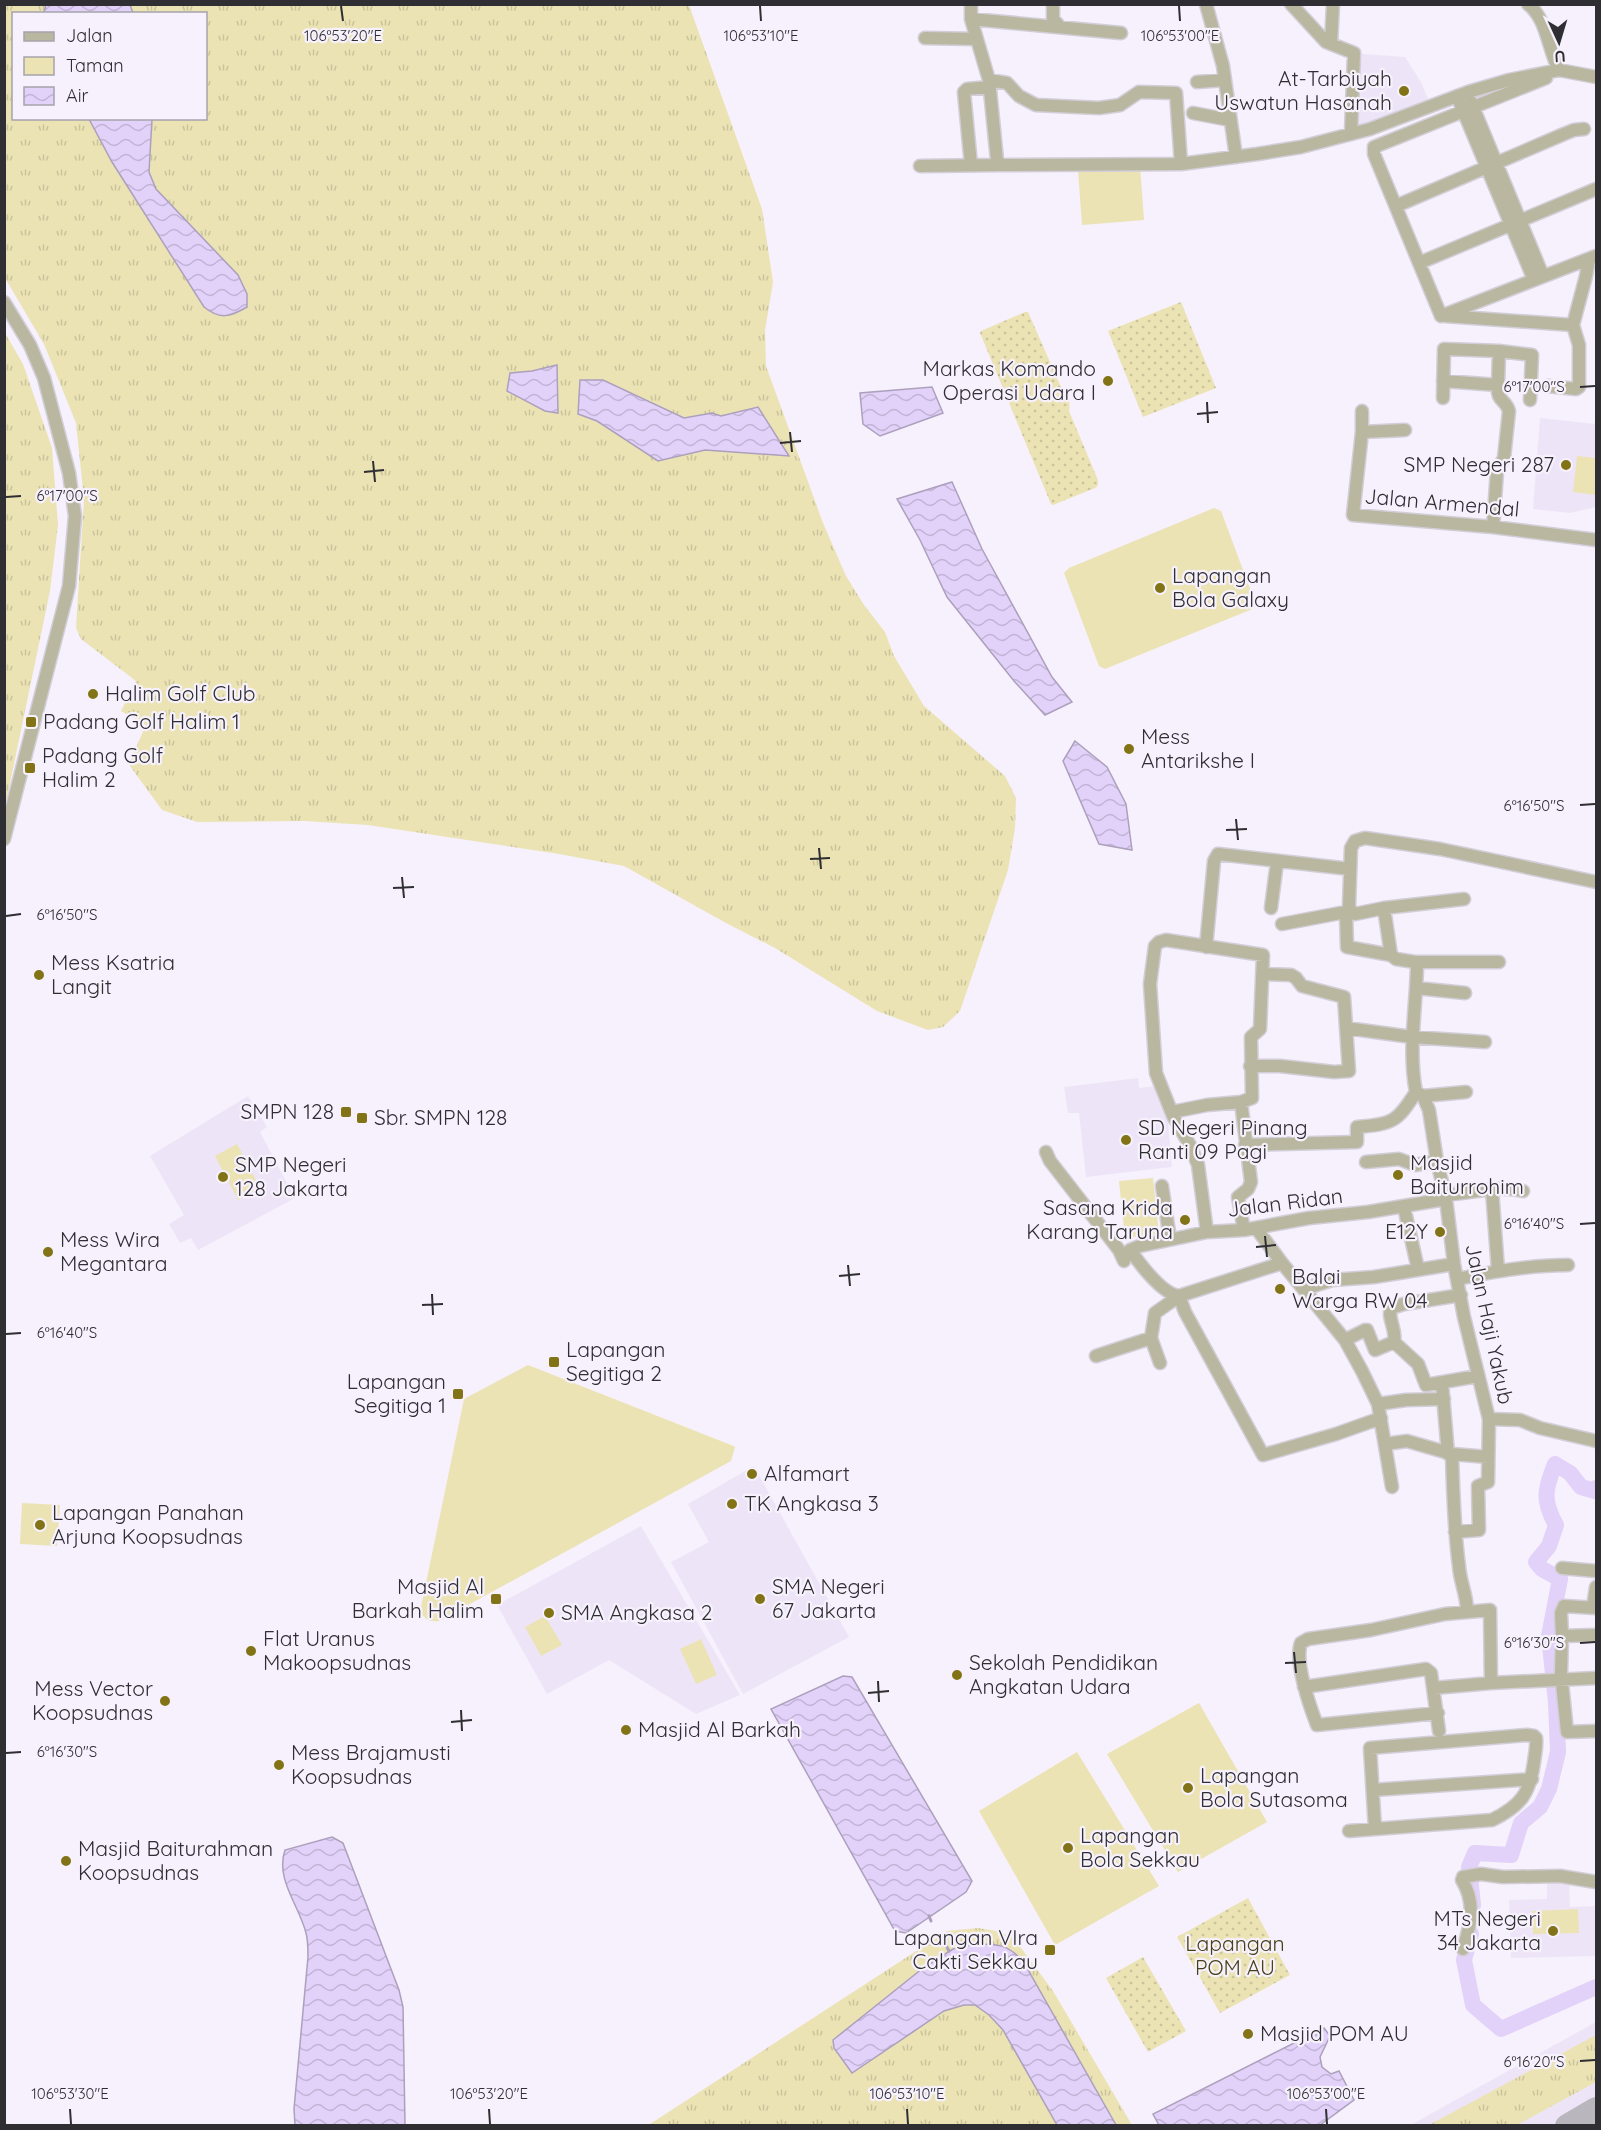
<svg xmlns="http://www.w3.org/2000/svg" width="1601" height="2130" font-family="Quicksand,sans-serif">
	<defs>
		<pattern id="grass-tufts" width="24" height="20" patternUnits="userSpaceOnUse" patternTransform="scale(1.5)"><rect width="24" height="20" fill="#ebe3b4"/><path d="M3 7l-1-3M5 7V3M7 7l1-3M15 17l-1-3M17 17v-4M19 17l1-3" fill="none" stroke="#cac39b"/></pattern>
		<pattern id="garden-dots" width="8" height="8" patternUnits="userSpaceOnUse" patternTransform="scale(1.5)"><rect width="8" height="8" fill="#ebe3b4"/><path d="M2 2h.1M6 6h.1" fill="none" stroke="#cac39b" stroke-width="1.8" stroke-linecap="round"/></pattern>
		<pattern id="water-waves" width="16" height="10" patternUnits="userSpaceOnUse" patternTransform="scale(1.5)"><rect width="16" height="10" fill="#e2d1f9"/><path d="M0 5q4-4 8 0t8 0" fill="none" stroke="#c2b4d6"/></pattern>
	</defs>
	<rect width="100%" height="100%" fill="#f6f1fc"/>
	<path fill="#ede5f7" d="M1350 53 1405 57 1421 82 1430 104 1364 128 1344 131Z
		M1540 418 1596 424V507L1570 513 1533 509Z
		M1138 1078 1139 1088 1155 1086 1160 1100 1166 1101 1172 1167 1086 1177 1079 1113H1068L1064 1087Z
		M248 1096 267 1127 260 1132 295 1198 198 1250 191 1238 180 1243 169 1224 184 1215 150 1156Z
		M754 1466 849 1637 743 1694 671 1562 709 1542 688 1504Z
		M641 1526 740 1695 696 1714 609 1660 547 1694 497 1605Z
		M1547 1878 1569 1879 1570 1907 1596 1906V1956L1511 1958 1509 1900 1547 1899Z
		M1596 2022V2125L1409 2126 1443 2107Z"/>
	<path fill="url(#grass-tufts)" fill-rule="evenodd" d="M5 5H689L762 209 773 282 765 330 766 366 823 523 846 576 864 605 885 632 894 656 924 706 1005 776 1016 798 1015 828 1008 870 960 1011 943 1027 928 1030 877 1011 775 948 726 923 624 866 559 854 368 825 304 821 197 822 162 810 130 766V761L146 725 121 711 136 681 81 639 76 628 84 499 76 423 44 344 5 278ZM14 14H206V118H14Z
		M5 333 23 364 52 448 58 525 50 591 5 807Z
		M978 1928 996 1931 1013 1937 1053 1991 1132 2125 647 2126 947 1931Z
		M1596 2035V2082L1517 2125H1429Z
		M1596 2109V2125H1567Z"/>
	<path fill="#ebe3b4" d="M1140 166 1144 220 1082 225 1078 170Z
		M1577 456 1596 458V495L1573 492Z
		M1214 508 1221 511 1255 602V607L1250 610 1105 669 1099 666 1064 573 1069 568Z
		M237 1144 260 1188 238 1200 215 1156Z
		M1153 1178 1159 1234 1125 1238 1119 1181Z
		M528 1365 731 1445 735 1447 731 1461 439 1621C430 1622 426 1620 420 1612L464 1399Z
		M22 1503 60 1505 57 1546 20 1544Z
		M545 1616 562 1645 541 1656 525 1627Z
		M701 1639 717 1675 696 1684 680 1649Z
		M1199 1703 1267 1822 1178 1872 1107 1754Z
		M1077 1752 1159 1886 1055 1945 979 1811Z
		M1578 1909 1579 1933 1533 1934 1532 1911Z"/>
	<path fill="url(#garden-dots)" d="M1181 302 1216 388 1143 417 1108 331Z
		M1025 312H1028L1061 387C1067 391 1071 403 1069 411L1098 480V485L1095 488 1053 505 1051 504 980 333 981 331Z
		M1248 1898 1290 1975 1220 2013 1177 1937Z
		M1143 1957 1186 2031 1148 2052 1106 1978Z"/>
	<path fill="url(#water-waves)" stroke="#aca0bd" stroke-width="1.5" d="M46 4 130 5 133 13H44Z
		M89 119H152L149 172 156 189 238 275 247 294V307C230 317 220 320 204 307L112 162Z
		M557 365 558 413 545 411 507 391 510 373 532 371Z
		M580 380H603L684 418 712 413 721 416 758 407 789 456 705 450 658 461 597 421 578 414Z
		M932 387 943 413 880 436 863 424 860 393Z
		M952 482 982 549 1052 677 1072 702 1045 715 1014 681 947 597 920 540 897 499Z
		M1075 741 1107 767 1126 804 1132 850 1099 844 1063 761Z
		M843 1676 852 1677 972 1881 966 1892 906 1933 895 1931 771 1709Z
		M332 1837 343 1843 399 1990 403 2007 405 2125H295L294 2109 308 1957C308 1949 308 1940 306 1933 299 1905 275 1879 285 1850Z
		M976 1944C998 1944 1007 1944 1023 1961L1116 2125H1057L1003 2030 989 2015 975 2005H964L944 2011 852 2073 834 2048 833 2040 923 1968 953 1949Z
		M1324 2028 1330 2036 1320 2057 1322 2067 1331 2074 1339 2071 1354 2100 1320 2125H1159L1153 2114Z"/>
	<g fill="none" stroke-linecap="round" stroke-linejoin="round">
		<path stroke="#aca0bd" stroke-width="3" d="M929 1916 931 1921
			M943 1940 949 1951"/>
		<path stroke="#e2d1f9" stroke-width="16" d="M1473 1905 1469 1867 1475 1853 1511 1855 1521 1823 1540 1807 1549 1789 1558 1752 1556 1702 1549 1636 1560 1579 1542 1569 1536 1562 1549 1546 1556 1525C1542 1500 1545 1489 1555 1464L1570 1473 1581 1487 1595 1491 1596 1488
			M1471 1934 1464 1960 1473 2005 1501 2029 1596 1987"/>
		<path stroke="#bab6be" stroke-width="24" d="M1567 2126 1596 2109"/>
		<g stroke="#d2ced8" stroke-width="15">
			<path id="minor" d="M971 4V19L989 80 997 160 1001 165 1181 164 1257 154 1301 147 1370 129 1468 92 1509 80 1559 70 1596 77
				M1053 4V19L1060 27
				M1206 4 1223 66 1236 157
				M1291 4 1326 42 1354 53 1351 134
				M1528 4C1547 19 1548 49 1559 70
				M971 19 1121 33
				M925 38 976 39
				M1331 44 1333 4
				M989 80 1007 83 1019 96 1036 105 1099 108 1120 105 1139 92 1176 93 1181 164
				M1197 82 1225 80
				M1457 96 1534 280
				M1471 102 1543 276
				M1193 113 1230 120
				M971 165 964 92 967 89 990 87
				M920 166 1001 165
				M1396 206 1564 134 1574 130 1584 129
				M1419 263 1596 189
				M4 302 30 345 44 378 69 473 75 516 69 586 4 839
				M1441 316 1374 154V147L1546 78
				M1441 316 1596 256
				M1445 316 1573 325
				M1573 325 1586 276 1589 259
				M1443 381 1498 385 1499 351
				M1548 386 1576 389 1579 387V345L1573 325
				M1443 398 1444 349 1499 351 1532 355 1530 400
				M1362 411V432L1353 515 1493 527 1596 540
				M1362 432 1405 430
				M1493 527 1497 471 1504 458 1509 411C1506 399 1496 402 1498 385
				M1271 908 1277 862
				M1384 908 1464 899
				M1346 912 1347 947 1391 955
				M1282 924 1351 911
				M1206 947 1214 861 1218 854 1350 869
				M1415 962H1499
				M1416 988 1465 993
				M1346 1028 1412 1037 1485 1042
				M1250 1066H1280L1334 1072 1349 1071 1344 997 1302 986 1296 978 1291 975 1264 974
				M1423 1096 1466 1092
				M1172 1112 1207 1105 1241 1102
				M1245 1145 1357 1142V1127C1393 1124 1397 1122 1416 1092
				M1046 1152 1050 1161 1119 1250 1124 1261
				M1366 1162 1399 1159 1415 1165 1437 1161
				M1162 1186 1170 1239
				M1492 1190 1498 1270
				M1446 1195C1471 1193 1498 1185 1523 1191
				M1404 1207 1418 1269
				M1256 1228 1282 1263 1345 1340 1362 1371 1378 1404 1392 1487
				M1207 1232 1198 1165 1191 1147 1173 1116 1156 1073 1150 984 1155 946 1159 942 1166 940 1263 955 1260 1029 1251 1037 1252 1098 1241 1102 1251 1182 1248 1189 1238 1197 1244 1230
				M1458 1279C1495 1271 1530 1265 1568 1265
				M1304 1289 1332 1280 1374 1277 1454 1264
				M1179 1296C1162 1294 1140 1264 1130 1250L1140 1246 1207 1232 1244 1230 1309 1218 1368 1212 1446 1199
				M1179 1296 1185 1312 1263 1455 1336 1434 1381 1418
				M1345 1340 1365 1330H1367L1375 1350 1394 1342
				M1394 1342 1418 1364 1426 1385 1478 1376
				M1394 1342C1397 1330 1387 1318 1391 1308L1404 1304 1461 1295
				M1096 1356 1151 1338
				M1160 1363 1151 1338 1155 1313 1179 1296 1282 1263
				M1442 1383 1448 1454
				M1378 1404 1406 1400 1444 1399
				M1489 1419 1520 1420 1540 1428 1596 1441
				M1385 1444 1407 1441 1452 1454 1488 1457
				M1452 1454C1453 1492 1454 1529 1459 1566 1460 1582 1467 1595 1467 1611
				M1455 1532 1479 1530 1478 1486 1488 1482 1489 1419 1464 1317 1454 1264 1446 1199 1437 1161 1429 1110 1423 1096 1416 1092C1408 1050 1416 1009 1417 967L1415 962 1396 959 1391 955 1384 908 1355 914 1351 911 1349 906 1351 848 1355 841 1365 838 1440 849 1596 882
				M1562 1568 1596 1571
				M1593 1607 1596 1587
				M1596 1635 1562 1636 1561 1673 1567 1732 1596 1731
				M1562 1636 1561 1613 1564 1606 1596 1608
				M1304 1687 1426 1669 1431 1673 1439 1731
				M1434 1688 1491 1683 1596 1678
				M1438 1713 1317 1725C1310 1707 1294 1661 1301 1643L1308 1639 1371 1630 1445 1614 1490 1610 1491 1683
				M1373 1790 1532 1779
				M1349 1831 1492 1820C1521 1806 1530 1793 1534 1762 1535 1754 1537 1746 1536 1738L1534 1736 1527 1735 1370 1748 1375 1829
				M1463 1949C1471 1924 1476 1903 1462 1880L1463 1877 1481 1874 1503 1877 1560 1876 1596 1882"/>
		</g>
		<use href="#minor" stroke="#bab7a0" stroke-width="12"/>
	</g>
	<path fill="none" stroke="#2f2e32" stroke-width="2" d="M341 6 343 21M760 6 761 21M1179 6 1180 21M1580 387 1595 386M1207 402 1208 423M1197 414 1218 412M790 432 792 452M780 443 801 441M373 461 375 482M364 472 384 470M6 497 21 496M1580 805 1595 804M1236 819 1238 840M1226 830 1247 829M819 848 821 869M810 859 830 858M402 877 404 898M393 888 414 887M6 916 21 914M1580 1224 1595 1223M1265 1236 1267 1257M1256 1247 1276 1245M848 1265 850 1286M839 1276 860 1274M432 1294 433 1315M422 1305 443 1304M6 1334 21 1333M1580 1643 1595 1642M1294 1652 1296 1673M1285 1663 1306 1662M878 1681 879 1702M868 1693 889 1691M461 1710 462 1731M451 1722 472 1720M6 1753 21 1752M1580 2061 1595 2060M70 2109 71 2124M489 2109 490 2124M907 2109 908 2124M1326 2109 1327 2124"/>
	<g fill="#827416" stroke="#f6f1fc" stroke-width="2">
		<circle cx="1404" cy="91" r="6"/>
		<circle cx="1108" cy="381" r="6"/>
		<circle cx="1566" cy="465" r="6"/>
		<circle cx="1160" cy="588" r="6"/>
		<circle cx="93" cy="694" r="6"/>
		<rect x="25" y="716" width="12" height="12" rx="3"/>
		<circle cx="1129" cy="749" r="6"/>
		<rect x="24" y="762" width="12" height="12" rx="3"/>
		<circle cx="39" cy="975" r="6"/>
		<rect x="340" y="1106" width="12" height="12" rx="3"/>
		<rect x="356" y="1112" width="12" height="12" rx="3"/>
		<circle cx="1126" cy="1140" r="6"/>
		<circle cx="1398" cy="1175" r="6"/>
		<circle cx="223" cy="1177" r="6"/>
		<circle cx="1185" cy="1220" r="6"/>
		<circle cx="1440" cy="1232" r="6"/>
		<circle cx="48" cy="1252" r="6"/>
		<circle cx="1280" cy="1289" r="6"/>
		<rect x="548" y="1356" width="12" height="12" rx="3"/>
		<rect x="452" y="1388" width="12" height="12" rx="3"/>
		<circle cx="752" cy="1474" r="6"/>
		<circle cx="732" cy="1504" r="6"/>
		<circle cx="40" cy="1525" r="6"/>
		<rect x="490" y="1593" width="12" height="12" rx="3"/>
		<circle cx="760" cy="1599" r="6"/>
		<circle cx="549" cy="1613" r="6"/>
		<circle cx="251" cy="1651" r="6"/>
		<circle cx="957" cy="1675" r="6"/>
		<circle cx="165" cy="1701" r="6"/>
		<circle cx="626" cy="1730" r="6"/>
		<circle cx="279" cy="1765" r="6"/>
		<circle cx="1188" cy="1788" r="6"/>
		<circle cx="1068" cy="1848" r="6"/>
		<circle cx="66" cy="1861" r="6"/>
		<circle cx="1553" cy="1931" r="6"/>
		<rect x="1044" y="1944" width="12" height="12" rx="3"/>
		<circle cx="1248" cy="2034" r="6"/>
	</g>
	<g text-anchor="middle" stroke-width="4.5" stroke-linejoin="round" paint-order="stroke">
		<g font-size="21" fill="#2f2e32" stroke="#f6f1fc" text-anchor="start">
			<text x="1392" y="86" text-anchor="end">At-Tarbiyah<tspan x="1392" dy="24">Uswatun Hasanah</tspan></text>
			<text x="1096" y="376" text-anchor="end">Markas Komando<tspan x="1096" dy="24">Operasi Udara I</tspan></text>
			<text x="1554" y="472" text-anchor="end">SMP Negeri 287</text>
			<text x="1172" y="583">Lapangan<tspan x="1172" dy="24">Bola Galaxy</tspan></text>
			<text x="105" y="701">Halim Golf Club</text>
			<text x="43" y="729">Padang Golf Halim 1</text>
			<text x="1141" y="744">Mess<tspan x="1141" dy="24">Antarikshe I</tspan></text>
			<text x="42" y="763">Padang Golf<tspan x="42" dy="24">Halim 2</tspan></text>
			<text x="51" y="970">Mess Ksatria<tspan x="51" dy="24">Langit</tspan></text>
			<text x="334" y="1119" text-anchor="end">SMPN 128</text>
			<text x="374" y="1125">Sbr. SMPN 128</text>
			<text x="1138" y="1135">SD Negeri Pinang<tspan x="1138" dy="24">Ranti 09 Pagi</tspan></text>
			<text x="1410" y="1170">Masjid<tspan x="1410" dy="24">Baiturrohim</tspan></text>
			<text x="235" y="1172">SMP Negeri<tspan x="235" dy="24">128 Jakarta</tspan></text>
			<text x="1173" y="1215" text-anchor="end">Sasana Krida<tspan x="1173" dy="24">Karang Taruna</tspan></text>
			<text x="1428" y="1239" text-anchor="end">E12Y</text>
			<text x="60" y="1247">Mess Wira<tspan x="60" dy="24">Megantara</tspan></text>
			<text x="1292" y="1284">Balai<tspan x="1292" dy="24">Warga RW 04</tspan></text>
			<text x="566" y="1357">Lapangan<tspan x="566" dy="24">Segitiga 2</tspan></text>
			<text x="446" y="1389" text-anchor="end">Lapangan<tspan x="446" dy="24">Segitiga 1</tspan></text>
			<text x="764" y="1481">Alfamart</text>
			<text x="744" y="1511">TK Angkasa 3</text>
			<text x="52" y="1520">Lapangan Panahan<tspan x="52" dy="24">Arjuna Koopsudnas</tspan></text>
			<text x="484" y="1594" text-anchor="end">Masjid Al<tspan x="484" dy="24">Barkah Halim</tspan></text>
			<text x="772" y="1594">SMA Negeri<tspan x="772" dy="24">67 Jakarta</tspan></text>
			<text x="561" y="1620">SMA Angkasa 2</text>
			<text x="263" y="1646">Flat Uranus<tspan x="263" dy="24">Makoopsudnas</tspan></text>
			<text x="969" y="1670">Sekolah Pendidikan<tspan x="969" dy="24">Angkatan Udara</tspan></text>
			<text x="153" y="1696" text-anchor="end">Mess Vector<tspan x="153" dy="24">Koopsudnas</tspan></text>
			<text x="638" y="1737">Masjid Al Barkah</text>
			<text x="291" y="1760">Mess Brajamusti<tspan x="291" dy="24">Koopsudnas</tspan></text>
			<text x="1200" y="1783">Lapangan<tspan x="1200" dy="24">Bola Sutasoma</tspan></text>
			<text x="1080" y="1843">Lapangan<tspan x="1080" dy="24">Bola Sekkau</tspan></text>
			<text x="78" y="1856">Masjid Baiturahman<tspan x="78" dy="24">Koopsudnas</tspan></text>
			<text x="1541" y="1926" text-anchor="end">MTs Negeri<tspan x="1541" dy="24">34 Jakarta</tspan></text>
			<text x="1038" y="1945" text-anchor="end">Lapangan VIra<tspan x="1038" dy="24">Cakti Sekkau</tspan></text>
			<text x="1260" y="2041">Masjid POM AU</text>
		</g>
		<g font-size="21" fill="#2f2e32" stroke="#f6f1fc">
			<text transform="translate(1442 503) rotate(5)" y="7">Jalan Armendal</text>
			<text transform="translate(1285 1203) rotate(-7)" y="7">Jalan Ridan</text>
			<text transform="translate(1489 1324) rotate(78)" y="7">Jalan Haji Yakub</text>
		</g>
		<g font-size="21" fill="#474117" stroke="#f6f1fc">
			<text x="1235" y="1951">Lapangan<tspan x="1235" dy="24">POM AU</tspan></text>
		</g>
	</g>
	<g font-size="15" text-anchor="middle" fill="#2f2e32" stroke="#f6f1fc" stroke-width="4.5" stroke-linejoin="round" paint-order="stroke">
		<text x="343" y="41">106°53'20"E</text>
		<text x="761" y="41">106°53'10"E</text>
		<text x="1180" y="41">106°53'00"E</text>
		<text x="1534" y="392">6°17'00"S</text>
		<text x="67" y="501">6°17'00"S</text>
		<text x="1534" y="811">6°16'50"S</text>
		<text x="67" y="920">6°16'50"S</text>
		<text x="1534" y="1229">6°16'40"S</text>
		<text x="67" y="1338">6°16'40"S</text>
		<text x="1534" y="1648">6°16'30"S</text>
		<text x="67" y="1757">6°16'30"S</text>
		<text x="1534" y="2067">6°16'20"S</text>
		<text x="70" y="2099">106°53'30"E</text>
		<text x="489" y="2099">106°53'20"E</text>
		<text x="907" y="2099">106°53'10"E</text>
		<text x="1326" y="2099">106°53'00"E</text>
	</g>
	<rect width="1601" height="2130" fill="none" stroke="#2f2e32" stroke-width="12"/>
	<rect x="12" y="12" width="195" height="108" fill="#f6f1fc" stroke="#a6a3ab" stroke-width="1.5"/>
	<rect x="24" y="32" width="30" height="9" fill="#bab7a0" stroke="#a6a3ab" stroke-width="1.5"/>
	<text x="66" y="42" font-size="18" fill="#2f2e32">Jalan</text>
	<rect x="24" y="57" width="30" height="18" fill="#ebe3b4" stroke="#a6a3ab" stroke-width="1.5"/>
	<text x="66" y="72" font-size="18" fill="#2f2e32">Taman</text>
	<rect x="24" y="87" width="30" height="18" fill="url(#water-waves)" stroke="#a6a3ab" stroke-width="1.5"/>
	<text x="66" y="102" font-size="18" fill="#2f2e32">Air</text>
	<g transform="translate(1559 42) rotate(176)" stroke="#f6f1fc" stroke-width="4.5" paint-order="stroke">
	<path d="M0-4.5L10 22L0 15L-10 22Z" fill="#2f2e32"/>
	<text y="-9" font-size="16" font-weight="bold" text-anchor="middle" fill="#2f2e32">U</text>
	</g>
</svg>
